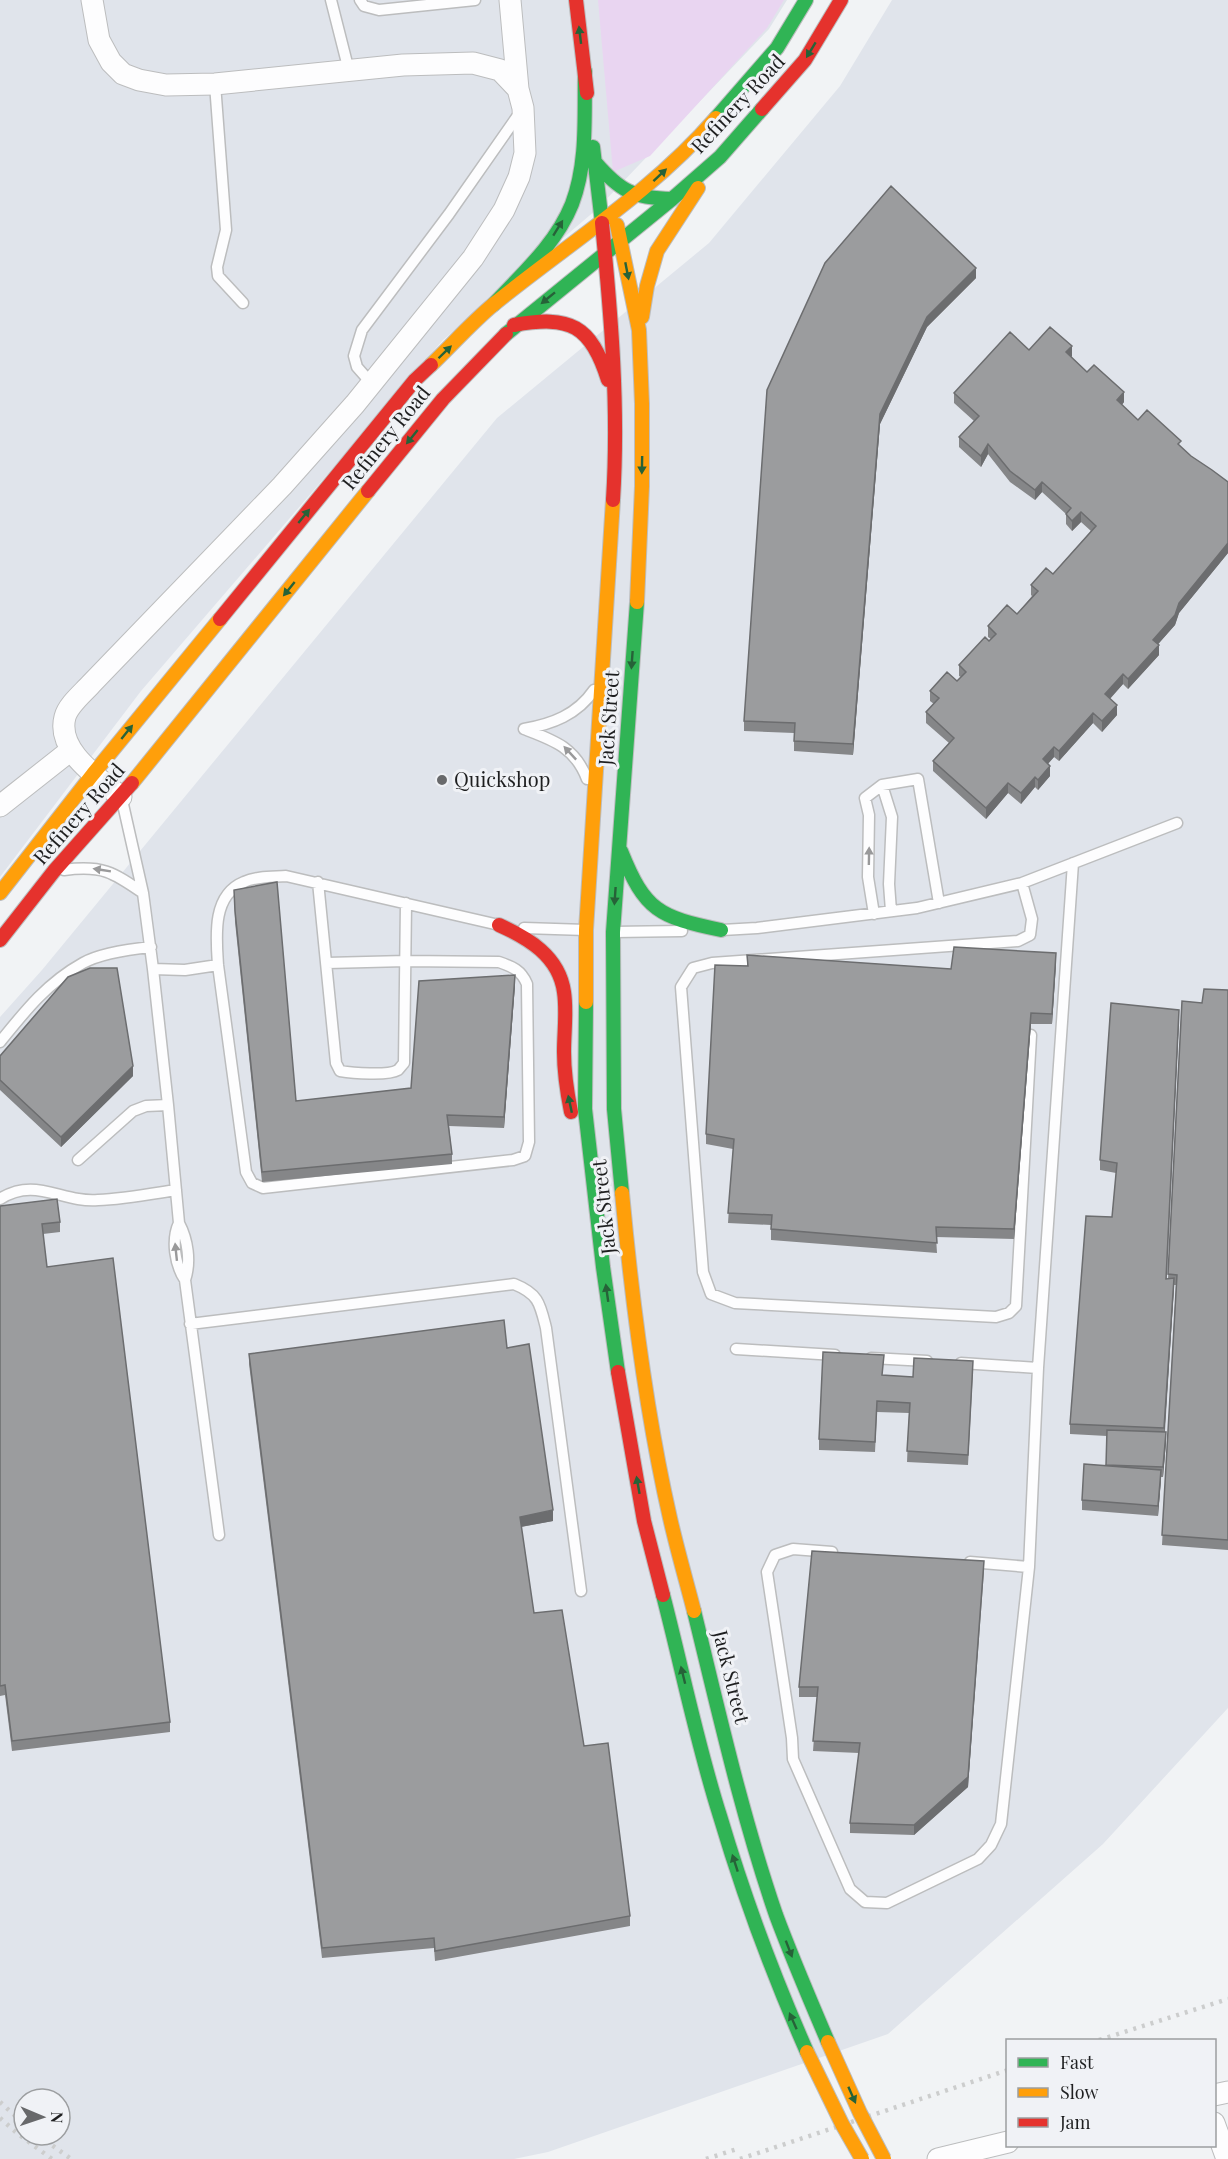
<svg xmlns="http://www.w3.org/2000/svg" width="1228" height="2159" font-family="'Playfair Display',serif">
	<rect width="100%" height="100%" fill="#f1f3f5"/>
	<path fill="#e0e4eb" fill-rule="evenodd" d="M0 0H787L769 29 596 210 443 340 141 691 0 877Z
		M892 0H1228V1708L1103 1844 888 2034 548 2152 514 2159H0V1017L42 970 497 418 709 243 840 86ZM24 2099H60V2135H24Z"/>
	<path fill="#e9d5f1" d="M598 0H784L767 28 650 156 613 172Z"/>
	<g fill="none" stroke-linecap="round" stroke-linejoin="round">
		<g stroke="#bcbdbe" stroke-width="13">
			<path id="lane" d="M331 0 349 71
				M360 0 364 6 379 10 475 0
				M215 84 226 230 217 267 218 276 243 303
				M372 384 357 367 354 356 362 330 449 214 521 111
				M587 779C575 747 553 740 524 729 552 724 577 715 594 690
				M882 785 892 817 889 884 891 911
				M122 800 143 893 153 969 185 970 218 965
				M64 870C102 865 113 872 143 893
				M318 882 336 1063 340 1071C352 1073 388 1076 398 1070 400 1068 402 1065 404 1063L406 903
				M1022 883 1032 919 1030 935 1018 941 712 963 693 968 681 987 703 1272 711 1294 735 1303 996 1317 1009 1313 1016 1306 1031 1035
				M874 914 868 877 869 815 865 798 882 785 918 779 939 903
				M524 928 586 930
				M722 930 757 928 917 908 1022 883 1177 823
				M614 932 682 931
				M327 963 406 961 499 962C513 967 521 970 527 984L529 1142 525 1156 513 1160 263 1188 252 1183 246 1172 218 965C216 936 212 895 244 882 257 876 273 877 286 876L499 925
				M153 969 168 1105 179 1223C188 1240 191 1262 185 1280L219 1535
				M0 1042C25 1011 47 983 83 963 99 954 132 949 151 947
				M78 1160 133 1111 146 1106 168 1105
				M0 1199C35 1176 62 1203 98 1200 124 1199 150 1194 176 1190
				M179 1223C171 1240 175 1265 185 1280
				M190 1324 514 1284C539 1294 540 1304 546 1328L581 1591
				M736 1349 835 1355
				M871 1358 927 1361
				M961 1363 1038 1368
				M832 1552 793 1549 775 1555 767 1572 792 1738 793 1759 850 1889 865 1902 887 1903 978 1859 991 1845 1001 1824 1029 1567 1038 1368 1073 863
				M970 1562 1029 1567"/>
		</g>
		<g stroke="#bcbdbe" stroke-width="23">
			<path id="street" d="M92 0 99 40 111 62 123 74 139 80 166 85 215 84 403 65 473 63 500 70 518 89 523 108 525 153 519 177 504 210 473 258 355 404 282 486 91 684C83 693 68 705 65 717 56 751 99 778 121 797
				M510 0 518 89
				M0 806 71 750
				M1214 2095 1228 2092
				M1214 2123 1227 2159
				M938 2159 1008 2142"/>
		</g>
		<g stroke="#bcbdbe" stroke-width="16">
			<path id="fast" d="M716 118 777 48 806 0
				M593 147 602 223
				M595 162C620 191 633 198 672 199
				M493 305C522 274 556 244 572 204 588 162 584 115 585 71
				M506 334 672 199 720 157 762 109
				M621 851C645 911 659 917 721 930
				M586 1002 585 1109 603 1267 618 1372
				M622 1193 614 1109 613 932 637 602
				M663 1595C682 1668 697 1744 720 1816 744 1897 773 1975 807 2052
				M694 1611C719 1713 742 1816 776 1915 792 1958 810 2000 828 2042"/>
		</g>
		<g stroke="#bcbdbe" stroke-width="16">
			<path id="slow" d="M617 225 639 330 642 404V486L637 602
				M642 317 647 286 657 251 698 188
				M431 365C452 345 472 322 494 304 569 243 652 192 716 118
				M132 783 368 491
				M0 893 93 774 220 619
				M586 1002V930L613 500
				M622 1193C632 1301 646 1413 670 1518 677 1549 686 1580 694 1611"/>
		</g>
		<g stroke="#bcbdbe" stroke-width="16">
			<path id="jam" d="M576 0 587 93
				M762 109 805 60 841 0
				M602 223C611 315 619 407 613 500
				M514 325C570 315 591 325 608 380
				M368 491 443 399 506 334
				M220 619 415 380 431 365
				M499 925C528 938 559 956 564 992 567 1011 564 1032 564 1052 564 1072 567 1092 571 1112
				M0 940 54 871 132 783
				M618 1372 644 1521 663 1595"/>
		</g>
		<use href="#lane" stroke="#fdfdfe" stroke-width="10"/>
		<use href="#street" stroke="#fdfdfe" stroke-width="21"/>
		<use href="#fast" stroke="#30b455" stroke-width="14"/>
		<use href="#slow" stroke="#ff9f0a" stroke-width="14"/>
		<use href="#jam" stroke="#e5322d" stroke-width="14"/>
		<path stroke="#cccdcd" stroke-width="4.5" stroke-dasharray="3 6" stroke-linecap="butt" d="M1099 2040 1228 1999
			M0 2102 24 2124
			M0 2118 18 2134 52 2159
			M38 2135 71 2159
			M706 2159 737 2149
			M740 2159 1008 2070"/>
		<g stroke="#bcbdbe" stroke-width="16" stroke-linecap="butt">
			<path id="slow-bridge" d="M828 2042 860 2113 884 2159
				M807 2052 842 2124 862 2159"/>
		</g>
		<use href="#slow-bridge" stroke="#ff9f0a" stroke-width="14"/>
	</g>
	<path fill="#858688" d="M825 263 976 278 927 327 880 424 853 755 794 751V733L744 731V721Z
		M1029 350 1072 356 1071 357 1087 372 1124 402 1122 405 1138 420 1181 447 1191 456 1228 482V553L1179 613 1175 625 1158 644 1159 655 1128 689 1123 684 1110 699 1117 715 1102 732 1093 723 1059 761 1054 757 1048 764 1050 776 1038 790 1035 787 1021 804 1008 793 986 819 933 771V761L949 743 926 723V712L934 704 930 701V691L957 681 961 677 959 676V665L991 639 988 637V626L1017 614 1032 596 1031 595V585L1053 574 1091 531 1081 522 1072 531 1066 524V514L1042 492 1035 500 1010 482 988 454 981 467 959 447V437L974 421 954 403V393Z
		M234 890 296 1101 411 1088 515 985 504 1128 449 1126 452 1154V1164L262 1182 235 922Z
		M747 955 951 969 1056 963 1052 1024H1031L1014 1239 936 1237 937 1253 771 1240V1225L728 1223 733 1149 706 1144V1134L747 966Z
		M1228 990V1550L1162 1545 1176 1285H1174L1165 1431 1166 1442 1163 1477H1161L1158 1516 1082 1510V1500L1106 1466 1107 1436 1070 1434V1424L1112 1217 1116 1173 1100 1170V1160L1179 1020 1166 1279H1168L1182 1001 1202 1003Z
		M0 1056 133 1076 61 1147 0 1090Z
		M0 1206 60 1222V1232L43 1234 47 1267 170 1722V1732L12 1751 5 1695 0 1696Z
		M249 1354 553 1521 521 1527 534 1613 584 1746 630 1916V1926L435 1961 434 1948 322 1958 249 1364Z
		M973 1371 968 1465 907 1462 909 1413 877 1412 875 1452 819 1450V1439L883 1376 913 1377Z
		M984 1571 968 1787 914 1835 850 1833V1823L859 1753 813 1751 817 1697H799V1687Z"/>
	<path fill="#6c6d6f" d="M976 268V278L927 327 880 424 853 755V744L880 414 927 317Z
		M1072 346V356L1066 362V352Z
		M1124 392V402L1117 410V400Z
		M988 444V454L981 467V456Z
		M1042 482V492L1035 500V490Z
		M1081 512V522L1072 531V521Z
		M1228 543V553L1179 613 1175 625 1153 650V640L1179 603Z
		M1159 645V655L1128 689V679Z
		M1123 674V684L1105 704V694Z
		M1117 705V715L1102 732V721Z
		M1093 713V723L1059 761V751Z
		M1054 747V757L1043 769V759Z
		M1050 766V776L1038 790V780Z
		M1035 777V787L1021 804V793Z
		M1008 783V793L986 819V808Z
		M1056 953V963L1052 1024V1014Z
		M515 975V985L504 1128V1117Z
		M1179 1010V1020L1166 1289V1279Z
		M1031 1013V1024L1014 1239V1229Z
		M133 1066V1076L61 1147V1137Z
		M1174 1278V1288L1164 1438V1428Z
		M1166 1432V1442L1163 1477V1467Z
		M1161 1470V1480L1158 1516V1506Z
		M553 1510V1521L520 1527V1517Z
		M984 1561 968 1787 914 1835V1825Z"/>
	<path fill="#9b9c9e" stroke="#6c6d6f" stroke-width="1.5" d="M891 186 976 268 927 317 880 414 853 744 794 741 795 723 744 721 767 390 825 263Z
		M1050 327 1072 346 1066 352 1087 372 1094 365 1124 392 1117 400 1138 420 1147 410 1181 441 1178 444 1191 456 1212 470 1228 482V543L1179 603 1175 615 1153 640 1159 645 1128 679 1123 674 1105 694 1117 705 1102 721 1093 713 1059 751 1054 747 1043 759 1050 766 1038 780 1035 777 1021 793 1008 783 986 808 933 761 954 738 926 712 939 698 930 691 947 672 957 681 966 672 959 665 985 637 989 641 996 634 988 626 1007 605 1017 614 1038 591 1031 585 1046 568 1053 574 1096 526 1081 512 1072 521 1066 514 1071 508 1042 482 1035 490 1010 471 988 444 981 456 959 437 979 416 954 393 1010 332 1029 350Z
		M277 882 296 1101 411 1088 419 981 515 975 504 1117 447 1115 452 1154 262 1172 235 911 234 890Z
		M954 947 1056 953 1052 1014 1031 1013 1014 1229 936 1227 937 1243 771 1229 772 1215 728 1213 734 1139 706 1134 715 965 748 966 747 955 951 969Z
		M90 968H117L133 1066 61 1137 0 1080V1056L68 977Z
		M1204 989 1228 990V1540L1162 1535 1177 1275 1168 1274 1182 1001 1202 1003Z
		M1111 1003 1179 1010 1166 1279 1174 1278 1164 1428 1070 1424 1086 1216 1112 1217 1117 1163 1100 1160Z
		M57 1199 60 1222 42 1224 47 1267 113 1258 170 1722 12 1741 5 1685 0 1686V1206Z
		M504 1320 507 1348 529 1344 553 1510 520 1517 534 1613 562 1610 584 1746 608 1743 630 1916 435 1951 434 1938 322 1948 249 1354Z
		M823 1352 884 1355 882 1375 913 1377 914 1358 973 1361 968 1455 907 1451 910 1403 877 1401 875 1442 819 1439Z
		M1107 1430 1166 1432 1163 1467 1106 1465Z
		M1084 1464 1161 1470 1158 1506 1082 1500Z
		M812 1551 984 1561 968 1777 914 1825 850 1823 860 1743 813 1741 818 1687H799Z"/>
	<defs><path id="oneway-solid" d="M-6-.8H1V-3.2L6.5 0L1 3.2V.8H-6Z" transform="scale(1.5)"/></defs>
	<g fill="#266238">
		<use href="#oneway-solid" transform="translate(580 35) rotate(-97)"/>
		<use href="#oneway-solid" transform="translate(811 50) rotate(121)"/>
		<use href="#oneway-solid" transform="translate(660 175) rotate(-43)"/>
		<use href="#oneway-solid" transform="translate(558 228) rotate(-58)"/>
		<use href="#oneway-solid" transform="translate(627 271) rotate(79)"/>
		<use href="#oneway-solid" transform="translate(548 298) rotate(141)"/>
		<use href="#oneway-solid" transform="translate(445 352) rotate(-44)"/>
		<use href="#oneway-solid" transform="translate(412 437) rotate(129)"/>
		<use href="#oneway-solid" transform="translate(642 465) rotate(91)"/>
		<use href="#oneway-solid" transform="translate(304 516) rotate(-51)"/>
		<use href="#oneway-solid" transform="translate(289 589) rotate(129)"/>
		<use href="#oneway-solid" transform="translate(632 660) rotate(94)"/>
		<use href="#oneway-solid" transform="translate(127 732) rotate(-51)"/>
		<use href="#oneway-solid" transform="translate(615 896) rotate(94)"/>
		<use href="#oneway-solid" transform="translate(570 1104) rotate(-102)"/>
		<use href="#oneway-solid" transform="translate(607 1293) rotate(-98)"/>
		<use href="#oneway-solid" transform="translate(638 1485) rotate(-100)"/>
		<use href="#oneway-solid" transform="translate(683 1675) rotate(-104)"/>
		<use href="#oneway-solid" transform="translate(735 1863) rotate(-108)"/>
		<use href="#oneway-solid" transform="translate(789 1949) rotate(69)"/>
		<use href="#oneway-solid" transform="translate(793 2021) rotate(-114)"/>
		<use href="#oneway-solid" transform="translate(852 2095) rotate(66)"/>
	</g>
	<g fill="#99999a">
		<use href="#oneway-solid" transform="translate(570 753) rotate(-133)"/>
		<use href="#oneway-solid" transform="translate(869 856) rotate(-89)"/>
		<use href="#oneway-solid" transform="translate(102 870) rotate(-171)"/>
		<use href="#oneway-solid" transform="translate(176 1252) rotate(-96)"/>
	</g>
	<circle fill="#68696b" stroke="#f0f2f6" stroke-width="2" cx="442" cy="780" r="6"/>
	<g text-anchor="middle" stroke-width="6" stroke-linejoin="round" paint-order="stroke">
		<g font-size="20" fill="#1e1f20" stroke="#f0f2f6">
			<text transform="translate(738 104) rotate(-47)" y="7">Refinery Road</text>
			<text transform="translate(386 438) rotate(-51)" y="7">Refinery Road</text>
			<text transform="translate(609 718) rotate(-86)" y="7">Jack Street</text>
			<text transform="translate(79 814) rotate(-49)" y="7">Refinery Road</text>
			<text transform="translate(604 1207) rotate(-96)" y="7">Jack Street</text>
			<text transform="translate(731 1677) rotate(76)" y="7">Jack Street</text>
		</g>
		<g font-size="20" fill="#1e1f20" stroke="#f0f2f6" text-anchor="start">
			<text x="454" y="787">Quickshop</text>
		</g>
	</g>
	<rect x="1006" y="2039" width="210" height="108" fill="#f0f2f6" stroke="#9c9ea0" stroke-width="1.5"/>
	<rect x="1018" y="2058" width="30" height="9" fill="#30b455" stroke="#9c9ea0" stroke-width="1.5"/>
	<text x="1060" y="2069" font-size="18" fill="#1e1f20">Fast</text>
	<rect x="1018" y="2088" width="30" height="9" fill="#ff9f0a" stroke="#9c9ea0" stroke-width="1.5"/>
	<text x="1060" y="2099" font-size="18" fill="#1e1f20">Slow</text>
	<rect x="1018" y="2118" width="30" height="9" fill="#e5322d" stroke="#9c9ea0" stroke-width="1.5"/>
	<text x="1060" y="2129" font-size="18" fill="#1e1f20">Jam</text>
	<g transform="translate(42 2117) rotate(92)"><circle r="28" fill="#f0f2f6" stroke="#9c9ea0" stroke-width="1.5"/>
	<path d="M0-4.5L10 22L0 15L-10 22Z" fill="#68696b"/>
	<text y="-9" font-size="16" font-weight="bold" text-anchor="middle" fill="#1e1f20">N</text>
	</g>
</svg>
